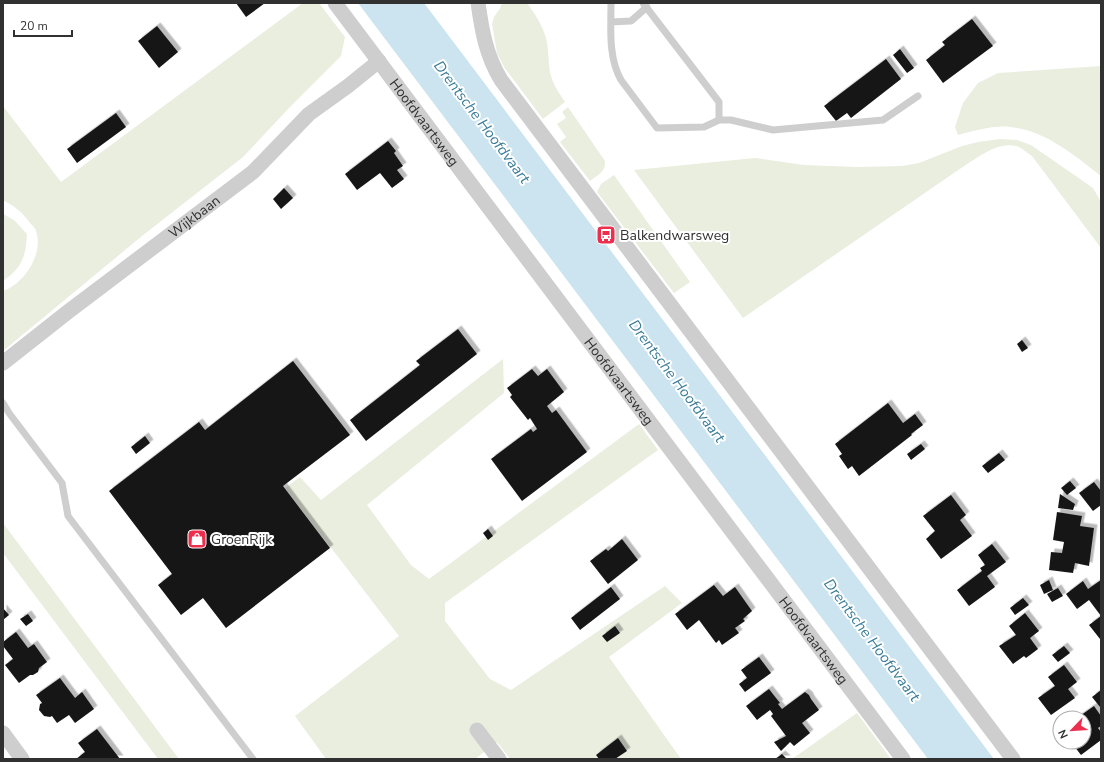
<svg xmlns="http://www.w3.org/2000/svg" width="1104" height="762" font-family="'Nunito Sans',sans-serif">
	<defs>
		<filter id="shadow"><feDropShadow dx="3.5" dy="-3.5" stdDeviation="0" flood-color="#0004"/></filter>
	</defs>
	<rect width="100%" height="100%" fill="#fff"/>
	<path fill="#e9eedf" d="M303 3H319L345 37 341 56 291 106 243 157 142 236 3 351V291C24 284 44 254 36 231 36 229 33 226 31 224 21 211 17 208 3 200V106L61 182Z
		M504 3H527C535 14 542 24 546 38 549 49 548 61 550 72 552 83 559 93 565 102L543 119 504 67 497 53 492 24 494 17 501 7 500 6Z
		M1101 66V176C1074 155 1045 130 1010 127 995 125 972 131 958 135L955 127 963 103 978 83 998 73Z
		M568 107 605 161C606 172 598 175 590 181L560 142 566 137 557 124 566 118 562 112Z
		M1000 139 1017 140 1031 145 1093 188 1101 202V248L1032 156C1027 153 1021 147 1016 146 998 142 982 155 967 164L743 318 634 170 755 158 804 165 856 167 902 166 919 163 962 146 978 142Z
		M614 175 690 282 674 293 597 192 601 184Z
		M3 214 14 220 27 234C26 256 22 268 3 281Z
		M503 359 504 393 367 505 411 565 429 579 639 424 658 450 445 603V621L490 679 511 690 665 586 682 603 609 657 681 759H510L497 742 475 759H326L295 716 399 636 285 488 300 477 321 500Z
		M3 523 179 759H158L3 553Z
		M857 713 891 759H792Z"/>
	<path fill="#cbe4ef" d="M358 3H424L994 759H928Z"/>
	<path fill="#181818" filter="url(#shadow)" d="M236 3H265L246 17Z
		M972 19 993 46 943 83 926 60 945 45 942 42Z
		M157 26 178 52 159 68 138 41Z
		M900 49 914 68 907 73 893 55Z
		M886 59 901 79 851 118 847 113 836 121 824 106Z
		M116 113 126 127 77 163 67 149Z
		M388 141 396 151 394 153 403 166 397 170 404 179 392 188 380 173 357 190 345 174Z
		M284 188 293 198 281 209 273 199Z
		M458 329 477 354 366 441 350 420 420 365 416 361Z
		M1022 340 1028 348 1022 352 1017 344Z
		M293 361 350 435 283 486 330 548 226 628 203 598 181 615 158 585 172 574 109 491 199 422 205 430Z
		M532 369 538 376 547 369 564 392 547 406 552 413 556 410 587 452 522 501 491 459 531 429 533 432 537 429 530 418 528 420 510 397 512 395 507 388Z
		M888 403 903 423 915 414 923 425 911 434 912 435 859 476 852 466 848 469 839 456 842 454 835 444Z
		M145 436 150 443 136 454 131 447Z
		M921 444 925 449 911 460 907 454Z
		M999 453 1005 460 988 473 982 466Z
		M1070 481 1076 488 1067 495 1061 488Z
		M1094 482 1101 491V505L1093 511 1079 493Z
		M1060 494 1075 504 1073 510 1058 508Z
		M951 495 966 515 960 520 972 536 941 559 926 539 935 531 923 516Z
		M1057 512 1082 516 1080 526 1094 528 1089 566 1075 563 1073 573 1049 570 1051 552 1062 553 1064 542 1053 540Z
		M488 529 493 536 488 540 483 533Z
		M622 539 638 560 608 584 590 561 606 549 608 551Z
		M992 544 1006 562 987 576 995 587 969 606 957 590 982 571 980 568 985 565 978 555Z
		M1049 580 1053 590 1044 594 1040 585Z
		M1101 580V638L1100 639 1089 625 1101 616 1089 600 1077 609 1066 594 1083 581 1088 589Z
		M714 585 723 596 735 587 752 611 743 619 745 621 735 628 739 633 722 645 719 640 716 643 699 620 687 630 675 614Z
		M611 587 620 599 580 630 571 618Z
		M1058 588 1063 596 1052 602 1047 594Z
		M1023 598 1029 605 1015 615 1010 608Z
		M3 608 9 615 3 620Z
		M1025 613 1039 631 1030 638 1038 649 1026 658 1024 656 1013 664 999 646 1016 635 1009 626Z
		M28 614 33 621 26 626 20 619Z
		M615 626 620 633 607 642 602 636Z
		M16 632 28 648 34 644 47 662 39 668 38 672 33 675H30L19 683 5 665 13 659 3 646V642Z
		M1064 646 1070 653 1058 662 1052 655Z
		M759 657 771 673 745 692 739 684 747 678 741 670Z
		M1064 665 1077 682 1068 689 1075 698 1051 715 1038 698 1055 686 1048 677Z
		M60 678 75 698 82 692 94 709 75 723 69 715 57 723 52 716 50 717 44 716 39 710 40 704 42 703 36 695Z
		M769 689 780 703 778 704 782 709 805 692 809 695 811 699 819 710 802 723 810 733 794 746 790 742 781 751 774 742 786 736 771 716 773 714 770 710 757 720 746 706Z
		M1101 690V706L1100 707 1092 697Z
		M1094 706 1101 716V726L1098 728 1101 732V740L1081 755 1071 742H1084V718H1077Z
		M97 729 117 755 120 759H76L85 752 78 743Z
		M618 738 627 751 615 759H599L596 755Z
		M782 754 787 759H775Z"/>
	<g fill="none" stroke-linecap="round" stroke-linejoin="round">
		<path stroke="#cecece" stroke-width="7" d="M611 3C611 28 608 57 621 80L657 128 704 127 719 120V102L643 3
			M611 22 631 21 647 7
			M719 120H731L773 130 883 120 918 96
			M3 403 9 413 62 483 68 516 253 759"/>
		<g stroke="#cecece" stroke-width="15">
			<path id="s1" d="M335 3 903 759"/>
			<path d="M478 3C482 31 486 55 501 80L1013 759"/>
			<path id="s2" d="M3 363 69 311 253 172 309 114 348 86 379 61"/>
			<path d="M477 730 499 759"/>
			<path d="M3 733 22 759"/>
		</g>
	</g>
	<defs>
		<g id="bus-square" transform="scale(1)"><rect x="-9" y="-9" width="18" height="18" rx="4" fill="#ee2e4d" stroke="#fff"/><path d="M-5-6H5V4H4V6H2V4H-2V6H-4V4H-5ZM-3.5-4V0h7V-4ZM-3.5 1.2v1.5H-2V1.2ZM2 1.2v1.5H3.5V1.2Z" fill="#fff"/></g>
		<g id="shop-square" transform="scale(1)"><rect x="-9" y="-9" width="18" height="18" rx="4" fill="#ee2e4d" stroke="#fff"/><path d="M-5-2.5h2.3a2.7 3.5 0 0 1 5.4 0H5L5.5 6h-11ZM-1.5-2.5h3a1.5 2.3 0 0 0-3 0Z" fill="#fff"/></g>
	</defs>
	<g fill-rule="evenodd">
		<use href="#bus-square" x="606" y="235"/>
		<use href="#shop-square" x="197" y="539"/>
	</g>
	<g text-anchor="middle" stroke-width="4" stroke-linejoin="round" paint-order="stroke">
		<g font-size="14" fill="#313131" stroke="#fff">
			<text dy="5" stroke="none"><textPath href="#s1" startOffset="149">Hoofdvaartsweg</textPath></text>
			<text dy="5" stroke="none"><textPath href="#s2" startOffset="241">Wijkbaan</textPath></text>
			<text dy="5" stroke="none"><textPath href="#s1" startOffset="473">Hoofdvaartsweg</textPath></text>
			<text dy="5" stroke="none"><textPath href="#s1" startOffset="797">Hoofdvaartsweg</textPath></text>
		</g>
		<g font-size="14" fill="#313131" stroke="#fff" text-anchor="start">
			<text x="620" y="240">Balkendwarsweg</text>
			<text x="211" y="544">GroenRijk</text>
		</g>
		<g font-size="15" font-style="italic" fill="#3a7c99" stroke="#fff">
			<text transform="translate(482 122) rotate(53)" y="5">Drentsche Hoofdvaart</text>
			<text transform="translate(677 381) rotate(53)" y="5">Drentsche Hoofdvaart</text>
			<text transform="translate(872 640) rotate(53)" y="5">Drentsche Hoofdvaart</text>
		</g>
	</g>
	<rect width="1104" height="762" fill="none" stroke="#313131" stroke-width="8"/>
	<g transform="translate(1072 730) rotate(245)"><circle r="19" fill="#ffffff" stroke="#adadad"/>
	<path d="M0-3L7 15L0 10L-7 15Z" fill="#ee2e4d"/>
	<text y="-6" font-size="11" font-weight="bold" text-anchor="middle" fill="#313131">N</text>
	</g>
	<path d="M14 30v6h58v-6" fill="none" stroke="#313131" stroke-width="2"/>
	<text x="20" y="30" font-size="12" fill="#313131" stroke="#ffffff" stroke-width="3" paint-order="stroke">20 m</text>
</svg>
